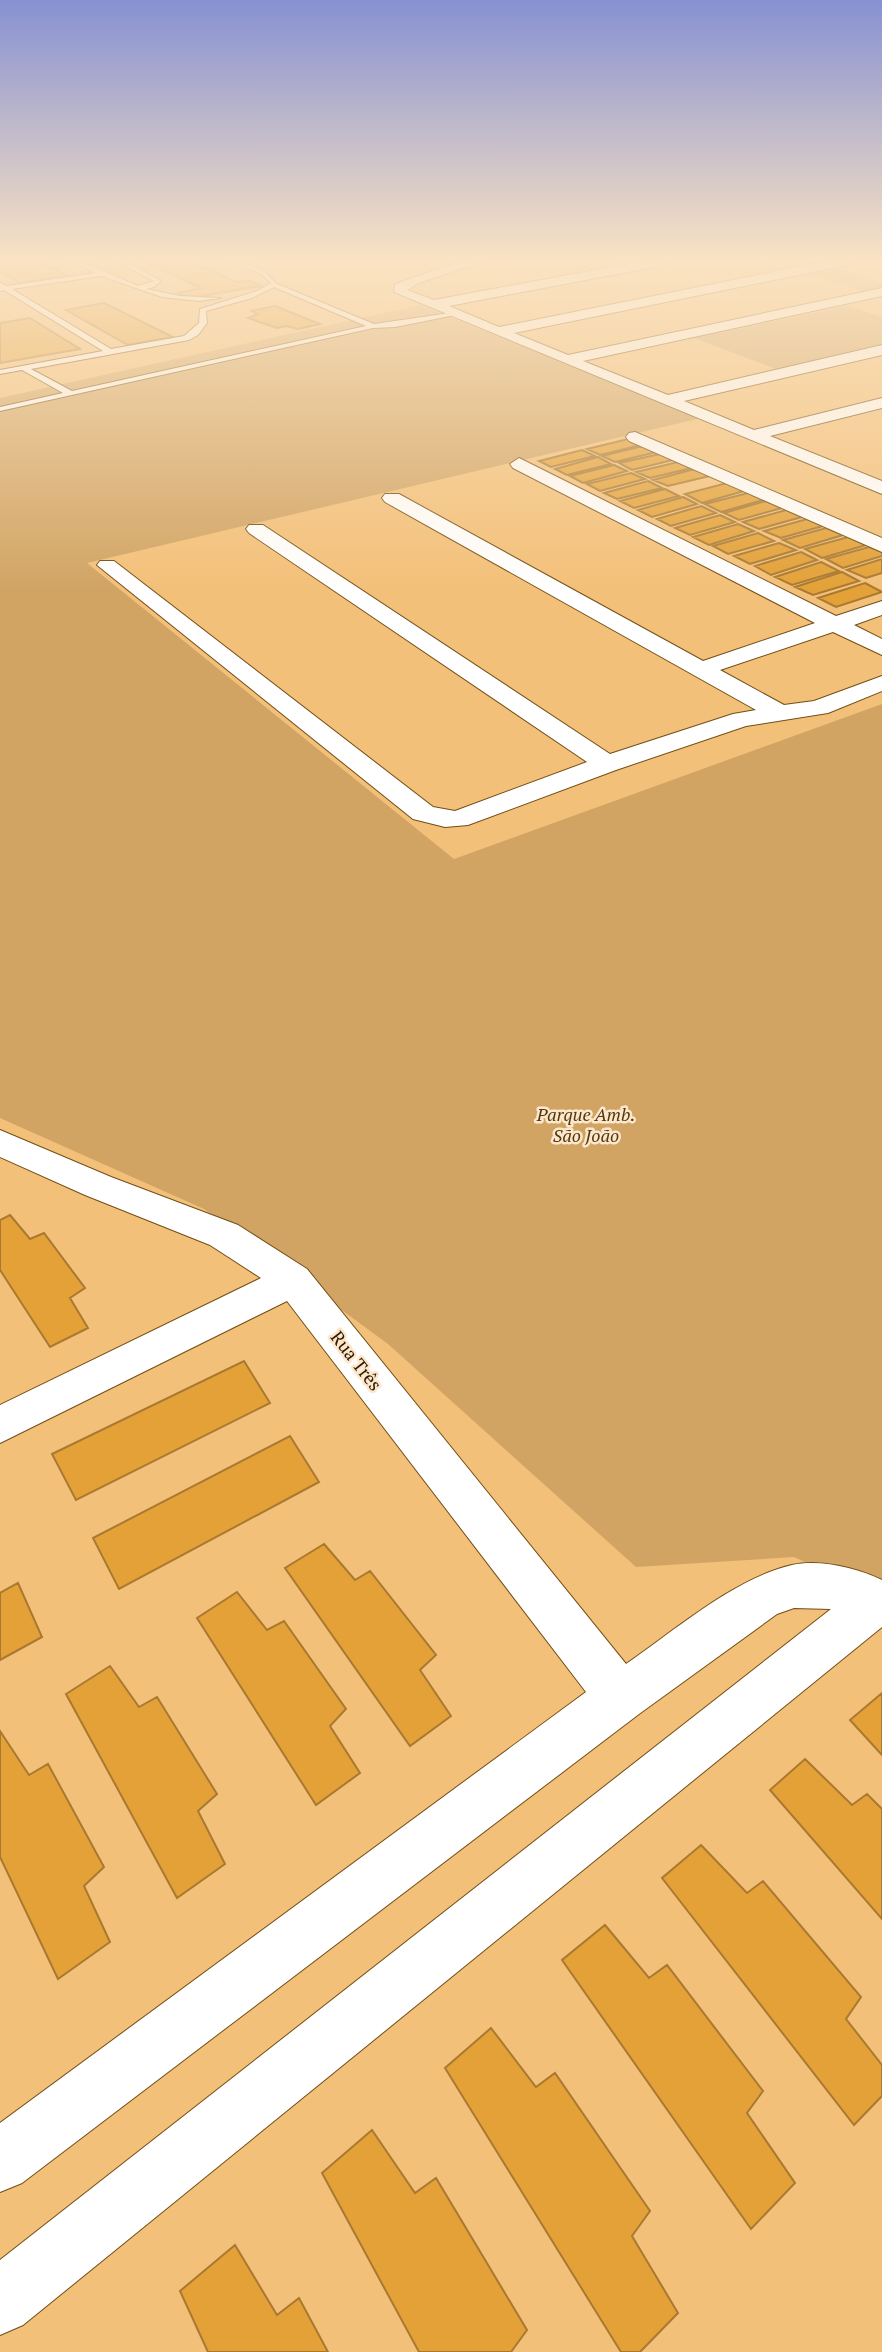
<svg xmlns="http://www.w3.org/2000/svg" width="882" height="2352" font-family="'PT Serif',serif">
	<rect width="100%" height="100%" fill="#f3c079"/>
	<path fill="#d1a464" d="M832 268 882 283V290L869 293 805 273Z
		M420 305 701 418 87 563 454 859 882 704V1598L794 1557 636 1567 388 1344 204 1209 0 1118V398Z
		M848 306 882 317V345L776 369 694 338Z"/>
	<path fill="#e3a138" stroke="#a97931" stroke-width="2" d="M0 261H41L67 276 20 283 0 271Z
		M144 261H191L236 282 251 281 261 286 189 298 178 293 201 288Z
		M104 303 173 337 128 345 66 310Z
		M275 306 320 324 298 329 286 326 277 328 248 318 258 314 252 311Z
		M30 318 80 349 0 363V323Z
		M628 439 641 445 600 455 587 449Z
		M643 446 657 452 615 462 602 456Z
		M582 450 595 456 551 467 539 461Z
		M660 454 673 460 632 470 619 463Z
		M598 457 611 464 567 475 555 469Z
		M678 462 692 468 650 478 636 472Z
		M614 465 627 471 583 483 570 476Z
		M695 469 710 476 668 486 653 480Z
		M631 473 645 479 600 491 587 484Z
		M648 481 662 488 617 499 604 493Z
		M727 483 744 491 702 503 685 494Z
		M665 489 679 496 634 508 620 501Z
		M748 493 763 500 721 512 705 504Z
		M683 497 697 504 652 517 638 510Z
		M766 501 782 508 739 520 724 513Z
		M701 506 716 513 671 526 657 519Z
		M786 510 802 517 759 529 743 522Z
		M720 515 735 522 690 535 675 528Z
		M807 519 823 526 781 538 764 531Z
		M738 524 754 531 709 545 693 537Z
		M826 528 843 535 800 548 783 540Z
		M758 533 774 541 728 554 713 546Z
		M848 537 866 545 822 558 805 549Z
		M779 543 796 550 750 564 734 556Z
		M869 547 882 552V556L843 568 826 559Z
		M801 552 817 560 771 575 755 566Z
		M882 559V573L866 578 847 570Z
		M821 562 839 571 792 585 775 577Z
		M842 572 859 581 813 595 795 587Z
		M865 583 882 592 836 607 818 598Z
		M10 1215 30 1239 44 1233 85 1288 70 1298 88 1328 50 1347 0 1270V1220Z
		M244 1361 270 1403 76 1500 52 1454Z
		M290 1436 319 1482 119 1589 93 1538Z
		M324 1544 355 1580 370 1571 436 1655 420 1670 451 1716 410 1746 285 1568Z
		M18 1583 42 1637 0 1660V1593Z
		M237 1592 267 1630 284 1621 346 1709 330 1726 360 1773 316 1805 197 1618Z
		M110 1666 139 1707 157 1697 217 1794 198 1811 225 1864 177 1898 66 1694Z
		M882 1693V1755L850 1720Z
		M0 1731 29 1775 48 1764 104 1867 84 1886 110 1942 58 1979 0 1857Z
		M805 1759 852 1805 867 1794 882 1809V1919L770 1790Z
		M701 1845 747 1893 763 1881 861 1997 846 2019 882 2065V2096L854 2125 662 1878Z
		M605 1925 649 1978 667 1965 763 2091 747 2113 795 2183 751 2229 562 1960Z
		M491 2028 536 2087 555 2073 650 2211 632 2236 678 2313 640 2352H621L445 2068Z
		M372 2130 415 2193 436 2178 527 2330 511 2352H419L322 2173Z
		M235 2245 277 2315 299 2298 328 2352H208L180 2291Z"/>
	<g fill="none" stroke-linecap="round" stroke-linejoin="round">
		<g stroke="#724e16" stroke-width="2">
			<path id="service" d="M72 261H80L138 286 154 281 116 261H124L161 281 154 287 146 289 180 296 221 298 199 301 162 297 101 276 12 289 111 349 184 336 199 323 200 309 257 291 271 283 261 274 232 261H240L265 272 277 284 374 324 457 312 460 314 395 327 373 328 0 411V407L63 393 22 370 0 374V370L103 351 4 290 0 291V283L7 286 95 273ZM274 287 366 326 72 391 31 369 189 340 198 335 207 323 206 311 252 298Z"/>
		</g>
		<g stroke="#724e16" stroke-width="2">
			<path id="minor" d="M462 261H483L419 283 407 290 434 300 643 261H671L664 265 449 306 499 327 828 261H855L848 265 514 333 568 355 882 288V296L583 361 668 395 882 345V355L684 401 754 430 882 398V408L770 436 882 481V494L394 292 395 284Z
				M635 432 882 538V552L629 441 626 437 629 433Z
				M519 458 836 616 882 601V615L854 625 882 639V655L833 632 720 670 784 705 814 701 882 676V691L828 713 746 726 616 770 468 825 445 827 413 819 97 565 100 561H114L433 807 455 811 587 762 249 533 246 529 249 525H263L610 754 733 714 756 710 385 502 382 498 385 494H399L703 661 815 623 513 468 510 464Z
				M0 1130 111 1177 238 1225 307 1269 626 1664C674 1631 735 1578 792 1565 820 1559 857 1568 882 1580V1627L23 2325 0 2335V2260L831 1609 794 1608 777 1614 639 1714 22 2183 0 2192V2123L586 1692 287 1301 0 1443V1405L261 1278 210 1245 85 1195 0 1157Z"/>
		</g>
		<use href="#service" fill="#fff" fill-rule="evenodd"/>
		<use href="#minor" fill="#fff" fill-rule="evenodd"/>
	</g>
	<linearGradient id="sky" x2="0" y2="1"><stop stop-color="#8791d2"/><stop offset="0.44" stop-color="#fae3c3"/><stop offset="1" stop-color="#fae3c3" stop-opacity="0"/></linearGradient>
	<rect width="882" height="590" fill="url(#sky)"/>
	<g text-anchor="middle" stroke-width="5" stroke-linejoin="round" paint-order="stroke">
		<g font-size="18" font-style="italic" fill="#53380d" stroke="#fce7cc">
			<text x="586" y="1121">Parque Amb.<tspan x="586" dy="21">São João</tspan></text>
		</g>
		<g font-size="18" fill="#2c1900" stroke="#fce7cc">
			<text transform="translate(356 1361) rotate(52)" y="6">Rua Três</text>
		</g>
	</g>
</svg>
